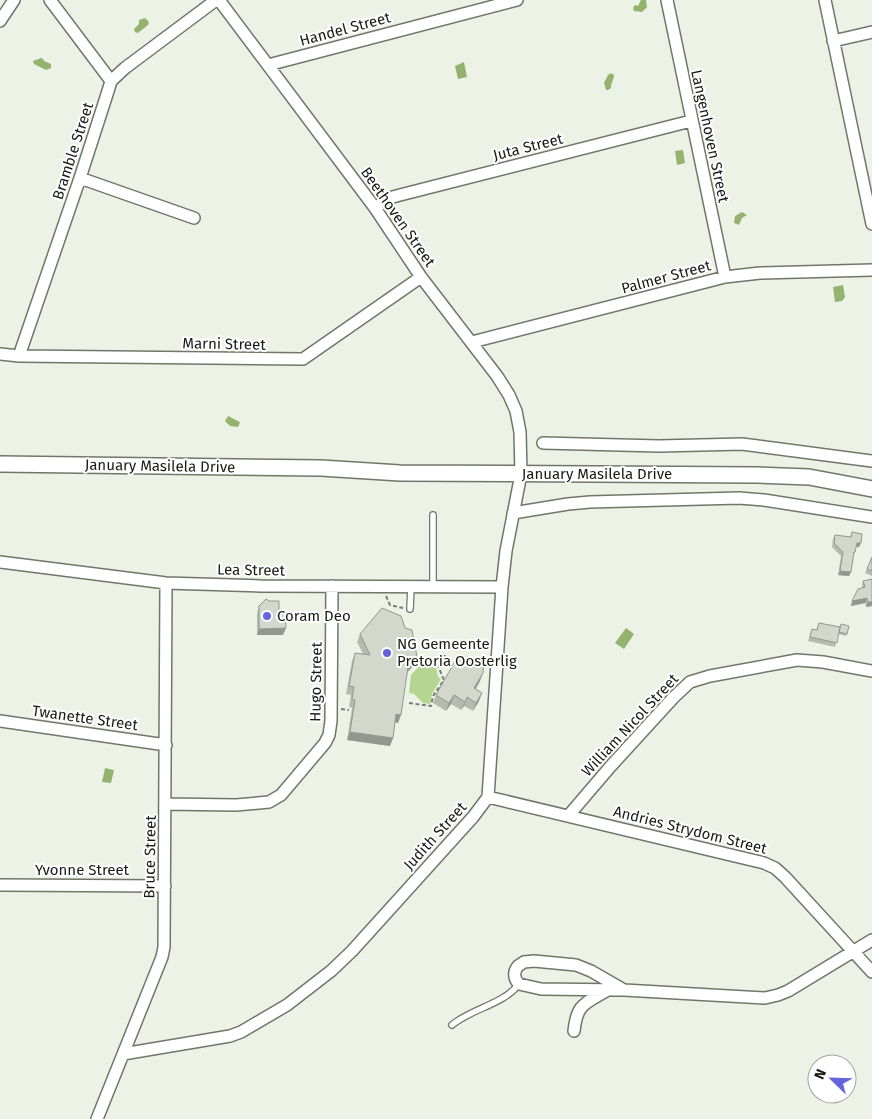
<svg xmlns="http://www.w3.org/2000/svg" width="872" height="1119" font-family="'Fira Sans',sans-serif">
	<rect width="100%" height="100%" fill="#ecf3e6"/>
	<path fill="#b5d690" d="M428 657 435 662 434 665 436 667 438 677 441 679 432 694 430 704 423 703 414 694 409 693 411 675Z"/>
	<path fill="#93b36e" d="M641 0H646L647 7 642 12 634 11 633 8 635 5 638 6Z
		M145 18 149 22 148 25 138 33 135 32 134 29 139 24V20Z
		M41 58 43 59 44 61 51 64V68L46 70 34 64 33 61Z
		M464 62 467 77 458 79 455 66Z
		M611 73 614 75C614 80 611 82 611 88L608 90H606L604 83 608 75Z
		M683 150 685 163 677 165 675 151Z
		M742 212 747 215 742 218 739 225 734 223 735 216Z
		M843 285 845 297 842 301 835 302 833 287Z
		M228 416 240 422 238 427 230 426 225 421Z
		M626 628 634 634 624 649 615 643Z
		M105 768 114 770 111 783 102 782Z"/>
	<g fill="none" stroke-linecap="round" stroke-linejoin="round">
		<g stroke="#70766a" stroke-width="8">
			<path id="service" d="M433 587V515
				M410 609 411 587
				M452 1025C472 1008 503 1005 519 984"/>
		</g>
		<g stroke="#70766a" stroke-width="14">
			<path id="minor" d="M50 0 111 81
				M667 0 725 277
				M825 0 872 224
				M0 21 14 0
				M833 41 872 32
				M268 65 517 0
				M80 178 194 218
				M375 208 389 198 400 195 691 121
				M472 342 725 277 760 273 872 270
				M0 354 19 356 303 359 421 277
				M19 356 80 178 109 88 111 81 125 68 216 0
				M543 443 659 446 742 444 872 461
				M513 513 568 504 590 502 739 498 764 500 872 517
				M0 562 166 583 261 586 502 587
				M0 721 166 745
				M488 797 764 863 775 868 785 877 872 972
				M166 804 236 805 269 802 281 795 325 743 329 735 331 721 332 586
				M569 815 610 767 673 698 690 682 710 676 797 660 823 662 872 671
				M0 885 165 886
				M624 990 591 971 576 965 534 961 524 962 518 966C513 972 514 979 519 984L541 989 624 990 765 998 778 995 788 991 872 940
				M574 1031C577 1004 584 1004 606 991
				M123 1054 230 1036 241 1032 287 1005 331 971 352 951 473 817 488 797 502 587 506 551 521 474 520 432 516 411 509 395 497 376 421 277 375 208 219 0
				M97 1119 162 957 164 947 166 583"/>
		</g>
		<g stroke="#70766a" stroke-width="18">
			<path id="secondary" d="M0 464 321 468 400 473 757 475 809 477 872 489"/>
		</g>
		<path stroke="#797d75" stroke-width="2" stroke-dasharray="4 2.5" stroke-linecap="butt" d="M386 596 390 605 403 608
			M409 703 431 706 433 696 444 680 438 666 445 655
			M341 709 349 710"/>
		<use href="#service" stroke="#fff" stroke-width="5.5"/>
		<use href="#minor" stroke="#fff" stroke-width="11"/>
		<use href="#secondary" stroke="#fff" stroke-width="15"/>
	</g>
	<path fill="#b5bbaf" d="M852 532 859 547H856L855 552 853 556 851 572 849 576 838 575 841 556 832 547 833 539 835 535 850 537Z
		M872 557V576L865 573Z
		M872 579V606L866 607 865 603 851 606 862 588V585L863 581Z
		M259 606 279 614 283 635H257V613Z
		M819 623 847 634 846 636 838 634 835 647 808 641 812 629 816 630Z
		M360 634 414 665 407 672 398 723 395 722 393 738 390 746 347 740 352 708 349 707 351 695 346 694 352 661 355 653 363 654 357 642Z
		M457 662 480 681 476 689 479 701 473 711 464 706 461 710 451 704 446 711 433 703 436 695Z"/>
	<path fill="#93988f" d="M857 543H861L859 547H855Z
		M840 571 851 572 849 576 838 575Z
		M867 598 865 603 851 606 852 601Z
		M868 602H872V606L866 607Z
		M286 628 283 635H257L259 629Z
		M417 657 414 665 405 675 408 667Z
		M483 673 480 681 471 696 474 688Z
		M482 693 479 701 473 711 476 703Z
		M454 695 451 704 446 711 449 703Z
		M467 697 464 706 461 710 465 702Z
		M396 714 401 715 398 723 393 722Z
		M350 732 393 738 390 746 347 740Z"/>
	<path fill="#d2d9cc" stroke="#93988f" d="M852 532 862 534 861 543H857L855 552H854L851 572 840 571 843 552 834 543 835 535 851 537Z
		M872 557V571L867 569Z
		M872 579V602H868L867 598 852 601 858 589 865 587 863 581Z
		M266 599 269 601H279V614H285L286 628 259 629V606Z
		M382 608 401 616 405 628 412 630 417 657 408 667 401 715 396 714 393 738 350 732 355 700 352 699 354 687 349 686 355 653 370 655 360 634Z
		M819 623 840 627 837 643 810 637 812 629 817 630Z
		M841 624 849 626 847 634 839 632Z
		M459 657 484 658 483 673 474 688 482 693 476 703 467 697 465 702 454 695 449 703 436 695 455 661 457 662Z"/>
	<g fill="#6464dd" stroke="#fff" stroke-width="2">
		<circle cx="267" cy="616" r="5"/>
		<circle cx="387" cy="653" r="5"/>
	</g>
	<g text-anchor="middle" stroke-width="4" stroke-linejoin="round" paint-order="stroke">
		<g font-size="15" fill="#181a16" stroke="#fff">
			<text transform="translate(345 29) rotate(-15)" y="5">Handel Street</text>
			<text transform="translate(710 136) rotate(78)" y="5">Langenhoven Street</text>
			<text transform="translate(528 147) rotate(-14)" y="5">Juta Street</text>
			<text transform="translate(73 151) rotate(-72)" y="5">Bramble Street</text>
			<text transform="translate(398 217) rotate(55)" y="5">Beethoven Street</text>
			<text transform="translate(666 277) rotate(-15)" y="5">Palmer Street</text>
			<text transform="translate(224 344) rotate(1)" y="5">Marni Street</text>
			<text transform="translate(160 466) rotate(1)" y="5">January Masilela Drive</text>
			<text x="597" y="479">January Masilela Drive</text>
			<text transform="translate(251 570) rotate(1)" y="5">Lea Street</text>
			<text transform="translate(316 682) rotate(-89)" y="5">Hugo Street</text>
			<text transform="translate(85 718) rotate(8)" y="5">Twanette Street</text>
			<text transform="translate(630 725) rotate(-47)" y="5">William Nicol Street</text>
			<text transform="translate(690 830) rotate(14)" y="5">Andries Strydom Street</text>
			<text transform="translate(435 836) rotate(-48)" y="5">Judith Street</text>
			<text transform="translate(150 857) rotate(-89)" y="5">Bruce Street</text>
			<text x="82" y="875">Yvonne Street</text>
		</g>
		<g font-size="15" fill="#181a16" stroke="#fff" text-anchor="start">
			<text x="277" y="621">Coram Deo</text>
			<text x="397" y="649">NG Gemeente<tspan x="397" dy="17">Pretoria Oosterlig</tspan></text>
		</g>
	</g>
	<g transform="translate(832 1079) rotate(293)"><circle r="24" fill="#ffffff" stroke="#a3a3a2"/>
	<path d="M0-4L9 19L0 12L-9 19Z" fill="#6464dd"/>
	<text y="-8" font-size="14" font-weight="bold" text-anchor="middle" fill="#181a16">N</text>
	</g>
</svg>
